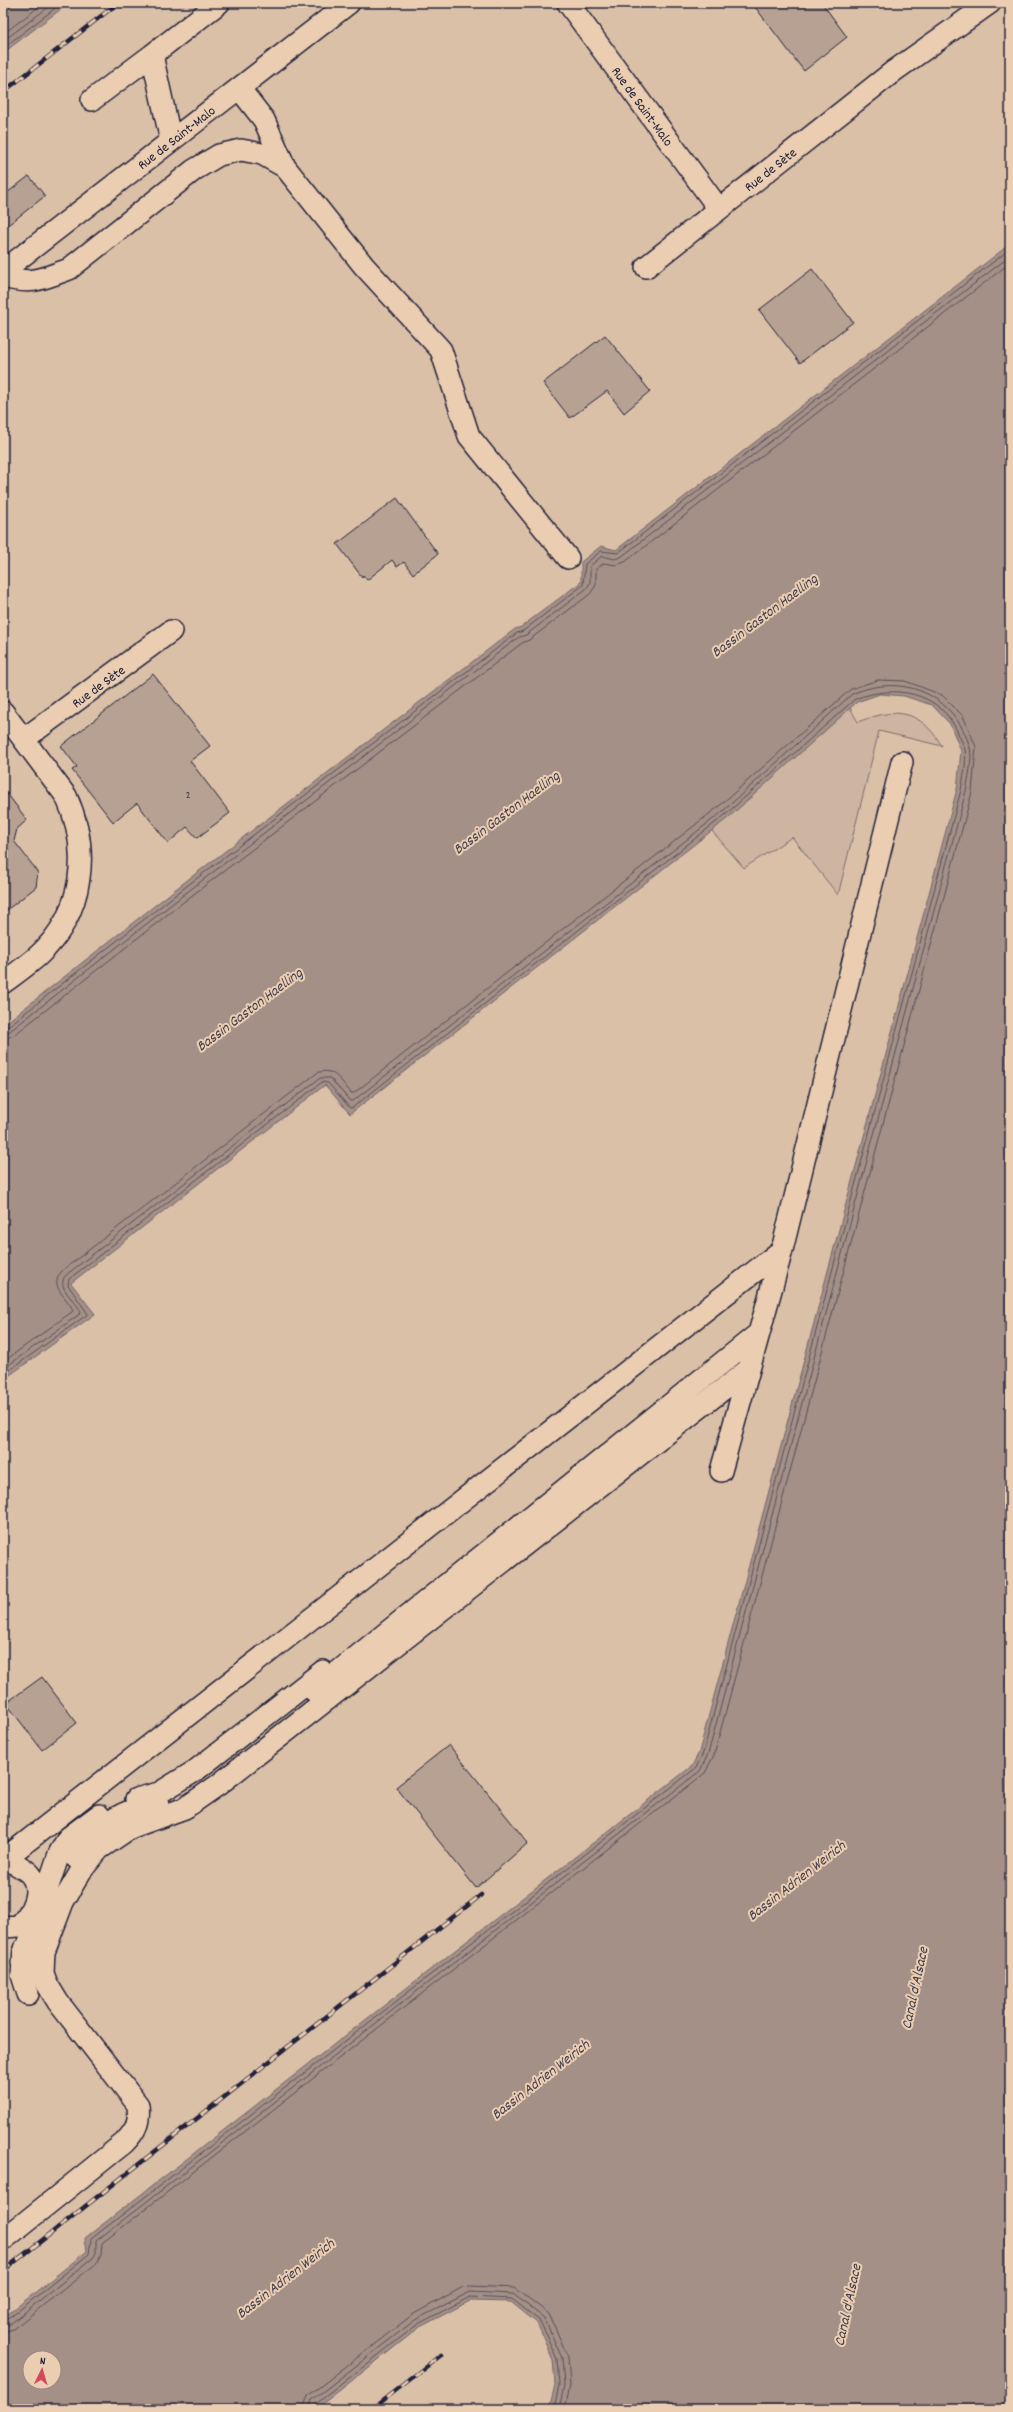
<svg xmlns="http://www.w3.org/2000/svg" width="1013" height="2412" font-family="Dekko,sans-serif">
	<rect width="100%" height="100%" fill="#ebceb2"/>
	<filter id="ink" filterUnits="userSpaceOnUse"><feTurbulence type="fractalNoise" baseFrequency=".025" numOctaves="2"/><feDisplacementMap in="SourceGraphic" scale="8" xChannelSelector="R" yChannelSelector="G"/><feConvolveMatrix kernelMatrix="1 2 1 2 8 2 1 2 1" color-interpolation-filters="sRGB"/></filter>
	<g filter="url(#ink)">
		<path fill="#dbc0a8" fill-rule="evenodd" d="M3 3H1010V990L616 2409H3ZM30 2358H54V2382H30Z"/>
		<path fill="#ceb5a1" stroke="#786c6e" d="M850 708 858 722C896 707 920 709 942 746L879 731 838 895 792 837 744 868 712 831Z"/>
		<path fill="#a49087" stroke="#706469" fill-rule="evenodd" d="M3 3H69L3 53Z
			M1010 244V2409H549L555 2385 553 2360 537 2323 511 2302 470 2301 420 2327 316 2409H3V2318L87 2251 85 2238 692 1766 699 1752 957 789 961 751 950 724 932 705 904 696 880 694 857 702 728 818 350 1114 325 1085 71 1283 95 1314 3 1380V1025L177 888 515 629 521 627 581 582V562L601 546 616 550ZM30 2358H54V2382H30Z"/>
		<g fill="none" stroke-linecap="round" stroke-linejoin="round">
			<path stroke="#564e59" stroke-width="1" d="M3 34 44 3
				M3 41 54 3
				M3 48 62 3
				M3 1028 7 1027 179 892 517 633 523 631 583 585 585 564 601 551 618 553 1010 249
				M3 1033 10 1031 182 896 519 637 526 635 586 589 590 583V566L602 556 615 559 621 557 1010 256
				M3 1039 14 1035 186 900 522 643 529 640 590 594 596 585V569L604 563 616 565 625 562 1010 263
				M3 1362 73 1311C69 1297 46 1287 63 1270L317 1073C333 1066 342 1082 351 1093H354L718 807 851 689 878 680 905 681 942 695 963 716 976 747 972 792 714 1755 705 1773 102 2243 101 2255 97 2263 13 2329 3 2332
				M3 1369 81 1313C78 1301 54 1288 66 1275L320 1078H330L350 1101H353L722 812 852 694C902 672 955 694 970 748 973 759 968 779 966 791L708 1754 700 1771 96 2241V2253L93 2258 10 2324 3 2326
				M3 1375 88 1314 68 1285 69 1279 322 1082 328 1083 350 1108H352L725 815 855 699C894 684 940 691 958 733 960 738 964 745 965 750 967 762 963 778 961 790L703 1753 696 1768 91 2239 89 2254 7 2320 3 2321
				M303 2409 308 2396 412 2315 463 2287 470 2286 515 2288 549 2314 568 2357 570 2386 565 2409
				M309 2409 312 2400 415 2320 470 2292 513 2294 544 2318 562 2358 564 2386 559 2409
				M314 2409 316 2404 418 2324 470 2297 512 2299 540 2321 557 2359 559 2385 554 2409"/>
		</g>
		<path fill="#b7a192" stroke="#22223b" d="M752 3H822L847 37 804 71Z
			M29 176 45 196 3 229V196Z
			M812 269 853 322 800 363 759 310Z
			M605 335 650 391 624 413 607 391 570 418 543 383Z
			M397 498 438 554 413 574 404 562 397 567 392 560 367 580 363 575 362 577 337 544Z
			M153 674 210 746 190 761 230 813 197 838 187 827 168 843 137 803 113 822 72 770 77 767 61 746Z
			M3 788 27 820 17 829 14 841 38 872 36 887 3 913Z
			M42 1677 77 1723 42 1750 6 1703Z
			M449 1745 528 1843 476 1888 396 1787Z"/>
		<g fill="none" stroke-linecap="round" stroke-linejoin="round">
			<g stroke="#22223b" stroke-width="24">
				<path id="minor" d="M568 3 719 209
					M239 88 264 120 285 167
					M92 100 152 55
					M171 141 152 55 219 3
					M646 267 894 71 990 3
					M3 271 349 3
					M3 277C33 285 42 279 69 269L194 170 219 155 241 150 262 154 285 167 364 266 441 350 469 436 568 558
					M3 712 66 796C91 850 84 913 39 955 28 965 15 974 3 983
					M24 739 171 631
					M721 1471 782 1250
					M314 1691 759 1333
					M136 1799 159 1793 195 1771 323 1671
					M76 1858C89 1840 103 1823 123 1814 134 1808 148 1808 159 1805
					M3 1860 782 1250 902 762
					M3 1927 19 1926C31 1913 44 1890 30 1874 24 1868 13 1863 6 1858
					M24 1949 22 1975 28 1994
					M22 1963 59 1854 68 1838 99 1815
					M3 2240 124 2143C136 2131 140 2122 138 2105L58 2002 47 1984 43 1973 44 1952 63 1902 81 1871 99 1849 130 1828 185 1808 218 1785 749 1369"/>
			</g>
			<use href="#minor" stroke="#ebceb2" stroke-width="21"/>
			<g stroke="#22223b" stroke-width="4.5">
				<path id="rail" d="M3 92 118 3
					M3 2271 481 1895
					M372 2409 441 2355"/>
			</g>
			<use href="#rail" stroke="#ebceb2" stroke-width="3" stroke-dasharray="9" stroke-linecap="butt"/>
		</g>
	</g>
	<g text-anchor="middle" stroke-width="4" stroke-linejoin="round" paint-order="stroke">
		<g font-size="12" fill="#474251">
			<text x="188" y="798">2</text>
		</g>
		<g font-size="14" fill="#22223b" stroke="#ebceb2">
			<text transform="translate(643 106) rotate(54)" y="5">Rue de Saint-Malo</text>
			<text transform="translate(176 137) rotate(-38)" y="5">Rue de Saint-Malo</text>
			<text transform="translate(770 169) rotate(-38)" y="5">Rue de Sète</text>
			<text transform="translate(98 686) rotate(-36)" y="5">Rue de Sète</text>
		</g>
		<g font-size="15" font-style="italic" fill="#423e4e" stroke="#ebceb2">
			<text transform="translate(764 615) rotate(-37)" y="5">Bassin Gaston Haelling</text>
			<text transform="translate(506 812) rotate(-37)" y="5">Bassin Gaston Haelling</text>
			<text transform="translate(249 1009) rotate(-37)" y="5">Bassin Gaston Haelling</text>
			<text transform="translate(796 1880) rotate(-38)" y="5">Bassin Adrien Weirich</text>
			<text transform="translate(914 1988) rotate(-78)" y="5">Canal d'Alsace</text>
			<text transform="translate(540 2079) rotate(-38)" y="5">Bassin Adrien Weirich</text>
			<text transform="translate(285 2278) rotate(-38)" y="5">Bassin Adrien Weirich</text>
			<text transform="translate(847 2305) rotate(-78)" y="5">Canal d'Alsace</text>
		</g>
	</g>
	<rect width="1013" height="2412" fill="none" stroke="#ebceb2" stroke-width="16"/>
	<rect x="8" y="8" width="997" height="2396" fill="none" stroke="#22223b" stroke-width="1.5" filter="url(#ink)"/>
	<g transform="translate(42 2370) rotate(5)"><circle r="19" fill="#ebceb2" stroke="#9b8982"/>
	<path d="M0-3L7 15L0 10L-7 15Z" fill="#d1495b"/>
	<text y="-6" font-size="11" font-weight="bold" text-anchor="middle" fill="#22223b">N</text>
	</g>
</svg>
